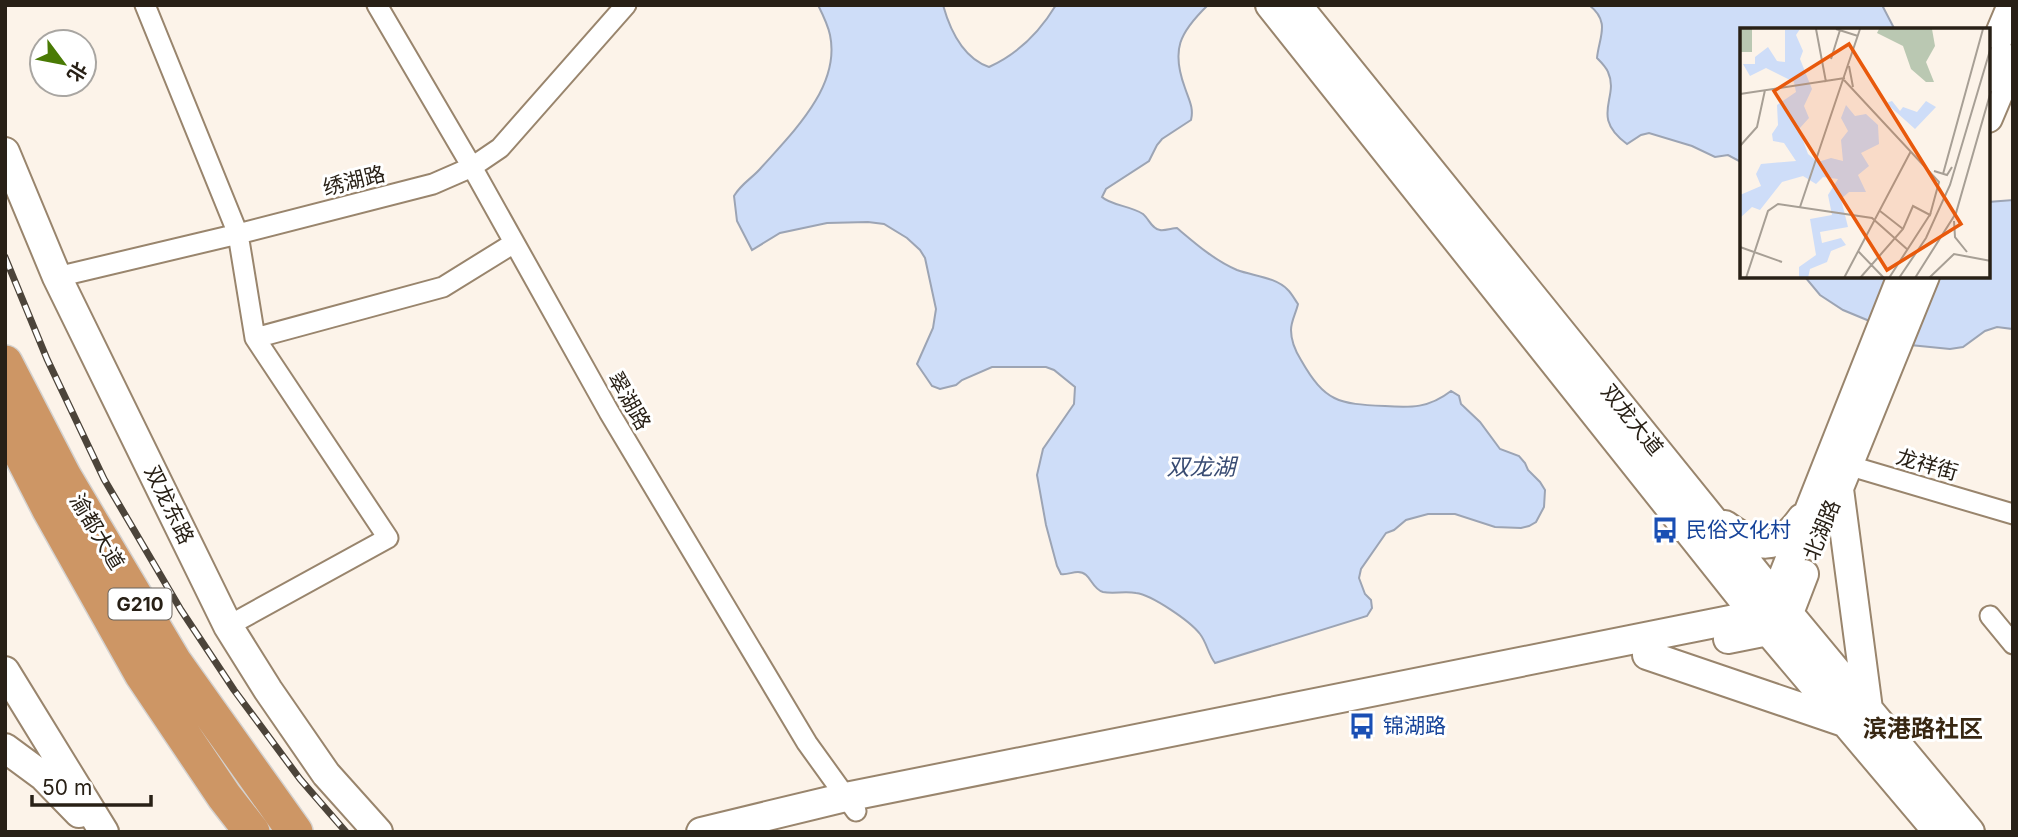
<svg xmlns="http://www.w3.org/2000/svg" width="2018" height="837" font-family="Inter,'Noto Sans SC',sans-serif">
	<rect width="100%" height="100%" fill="#fcf3e9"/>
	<path fill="#ceddf8" stroke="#9ca4b4" stroke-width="2" d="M818 5H943C950 30 963 58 989 67 1018 54 1039 33 1056 5H1208C1179 33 1171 50 1185 88 1189 100 1194 108 1191 120L1162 139 1157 145 1149 161 1106 189 1102 197C1110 205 1131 206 1143 214 1149 219 1152 229 1160 230 1164 231 1173 228 1177 228 1196 244 1214 260 1237 270 1253 276 1276 277 1288 290 1292 294 1295 300 1298 304 1296 313 1291 321 1291 330 1291 340 1296 352 1301 360 1325 402 1338 404 1385 406 1411 408 1429 408 1451 391L1459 396 1461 404 1480 422 1500 449 1519 456 1525 463 1528 470 1540 482 1545 490 1544 507 1536 522 1529 526 1521 528 1495 527 1455 514H1428L1406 520 1394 530 1386 533 1361 569 1359 578 1365 594 1371 600 1372 608 1367 616 1215 663C1208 654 1207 643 1200 634 1190 621 1152 595 1136 593 1125 591 1113 594 1103 592 1091 589 1091 572 1078 572 1072 572 1067 575 1061 574L1057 566 1046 525 1037 475 1043 449 1074 404 1075 387 1054 370 1046 367H992L962 380 956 385 940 389 932 386 917 364 933 328 936 309 925 258 920 250 907 238 884 224 868 222 827 223 780 233 752 250 737 221 734 196C741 184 751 179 760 169 791 134 841 87 830 35 828 25 823 15 818 5Z
		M1589 5H1882L1895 30H1742L1741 162 1728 155 1715 157 1692 146 1649 133 1641 135 1627 144C1589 116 1620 98 1608 72 1606 67 1601 62 1597 58 1599 37 1611 22 1589 5Z
		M2013 200V329L1997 327 1985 331 1963 347 1950 349 1910 345 1867 320 1843 310 1820 295 1805 277 1988 276V202Z"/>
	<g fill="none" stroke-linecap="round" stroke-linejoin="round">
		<g stroke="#99856d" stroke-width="23">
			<path id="street" d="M145 5 238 234 255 338 388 538 228 626
				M377 5 472 167 609 412 807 743 856 811
				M57 277 238 234 433 184 472 167 500 148 626 5
				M255 338 443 287 514 243
				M1837 462 2013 514
				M1990 616 2013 644"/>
		</g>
		<g stroke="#99856d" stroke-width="32">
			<path id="secondary" d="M1270 5 1768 631 1938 832
				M1297 5 1775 597 1970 832
				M1988 62 2012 5
				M1988 118 2013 59
				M5 152 57 277 228 626 268 690 326 774 378 832
				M1839 489 1868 709
				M1826 520 1925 276
				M1725 525C1758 549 1777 553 1802 518
				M1728 639 1768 631 1789 613 1804 574
				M1647 655 1844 722
				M5 671 104 832
				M5 748 43 776 79 813
				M701 832 846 797 1755 615 1775 597 1902 276"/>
		</g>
		<g stroke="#d4d2d0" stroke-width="38">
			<path id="highway" d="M5 363 64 477 174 662 295 832
				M5 422 50 510 142 674 224 796 252 832"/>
		</g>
		<use href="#street" stroke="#fff" stroke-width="19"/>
		<use href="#secondary" stroke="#fff" stroke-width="28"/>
		<use href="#highway" stroke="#cd9665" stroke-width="35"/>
		<g stroke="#4c443a" stroke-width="7">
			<path id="rail" d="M5 257 47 359 104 479 181 610 234 690 300 779 346 832"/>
		</g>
		<use href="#rail" stroke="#fff" stroke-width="4.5" stroke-dasharray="13" stroke-linecap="butt"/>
	</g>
	<defs>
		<g id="bus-bare" transform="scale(2.1)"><path d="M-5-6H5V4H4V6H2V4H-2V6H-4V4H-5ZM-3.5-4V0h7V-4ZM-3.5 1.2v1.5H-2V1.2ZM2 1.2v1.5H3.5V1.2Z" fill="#1a4fb4" stroke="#fff" stroke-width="2.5" paint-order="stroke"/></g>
	</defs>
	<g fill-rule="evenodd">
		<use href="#bus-bare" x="1665" y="530"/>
		<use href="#bus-bare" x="1362" y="726"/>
	</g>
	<g text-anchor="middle" stroke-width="6" stroke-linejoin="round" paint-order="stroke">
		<rect fill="#fff" stroke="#68635c" stroke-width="2" x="108.5" y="588.5" width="63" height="31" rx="5"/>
		<g font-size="19" font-weight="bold" fill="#282016">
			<text x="140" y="611">G210</text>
		</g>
		<g font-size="21" fill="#282016" stroke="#fff">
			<text transform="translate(354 181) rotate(-14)" y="7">绣湖路</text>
			<text transform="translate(629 401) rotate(60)" y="7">翠湖路</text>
			<text transform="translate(1632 420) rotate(51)" y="7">双龙大道</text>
			<text transform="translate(1927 465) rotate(16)" y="7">龙祥街</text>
			<text transform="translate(169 505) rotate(64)" y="7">双龙东路</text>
			<text transform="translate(1822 530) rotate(-68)" y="7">北湖路</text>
			<text transform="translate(97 532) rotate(59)" y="7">渝都大道</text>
		</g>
		<g font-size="21" fill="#164399" stroke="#fff" text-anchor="start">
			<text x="1686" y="537">民俗文化村</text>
			<text x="1383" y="733">锦湖路</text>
		</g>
		<g font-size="23" font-style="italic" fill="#394c73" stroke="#fff">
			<text x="1201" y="475">双龙湖</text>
		</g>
		<g font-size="24" font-weight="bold" fill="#382712" stroke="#fff">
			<text x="1923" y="737">滨港路社区</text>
		</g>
	</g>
	<g transform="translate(1740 28)">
		<rect width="250" height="250" fill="#fcf3e9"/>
		<path d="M0 1H12V24H0ZM139 1H192L195 18 186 34 194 54H186L171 41 163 18 137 5Z" fill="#bac8b2"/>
		<path d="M60 1 56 7 63 23 60 31 72 61 64 78 69 90 59 101 68 126 78 134 91 130 103 133 101 112 108 103 101 90 106 77 115 88 126 86 138 97 139 116 121 125 129 138 118 147 126 164H109L101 171 108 199 80 204 82 215 101 210 106 217 91 223 87 234 70 241 68 250H59V239L76 227 70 191 92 187 88 167 98 151 83 149 76 156 63 148 42 154 20 182 12 179 0 190V167L21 158 16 146 21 136 56 133 44 115 33 113 32 106 38 97 37 77 56 64 54 54 26 40 10 48 3 36H15V29L28 19 37 33 45 34V2ZM152 73 160 83 163 79 177 84 186 73 196 79 175 101 146 75Z" fill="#ceddf8"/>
		<path fill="none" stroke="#a79f95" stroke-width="2" d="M76 1 86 54M96 1 118 8M91 31 100 2M109 38 113 59M104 52 199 154 190 187 173 178 163 201 120 250M0 66 105 50M0 118 17 99 25 62M194 143 207 147 212 139M203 146 243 1M60 179 120 1M140 183 163 201M214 193 215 209 227 224M0 219 42 234M118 223 144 250M6 250 28 183 38 176 132 190 168 222M104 250 171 123M149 250 191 185M159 250 186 210 210 157 251 19M175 250 216 185 251 63M189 250 214 226 251 233"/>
		<path fill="#e8590c" fill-opacity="0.15" stroke="#e8590c" stroke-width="3.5" d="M109 16 221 196 147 242 34 63Z"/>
		<rect width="250" height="250" fill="none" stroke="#282016" stroke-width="3.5"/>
	</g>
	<rect width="2018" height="837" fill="none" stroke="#282016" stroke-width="14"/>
	<g transform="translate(63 63) rotate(122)"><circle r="33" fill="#ffffff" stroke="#a9a6a2" stroke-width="2"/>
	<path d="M0-5L12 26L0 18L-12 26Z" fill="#497a04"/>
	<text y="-10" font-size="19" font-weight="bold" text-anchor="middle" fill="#282016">北</text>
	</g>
	<path d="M32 795v10h119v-10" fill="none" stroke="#282016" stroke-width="3.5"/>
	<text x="42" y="795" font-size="21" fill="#282016" stroke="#ffffff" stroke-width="5" paint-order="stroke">50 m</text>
</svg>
